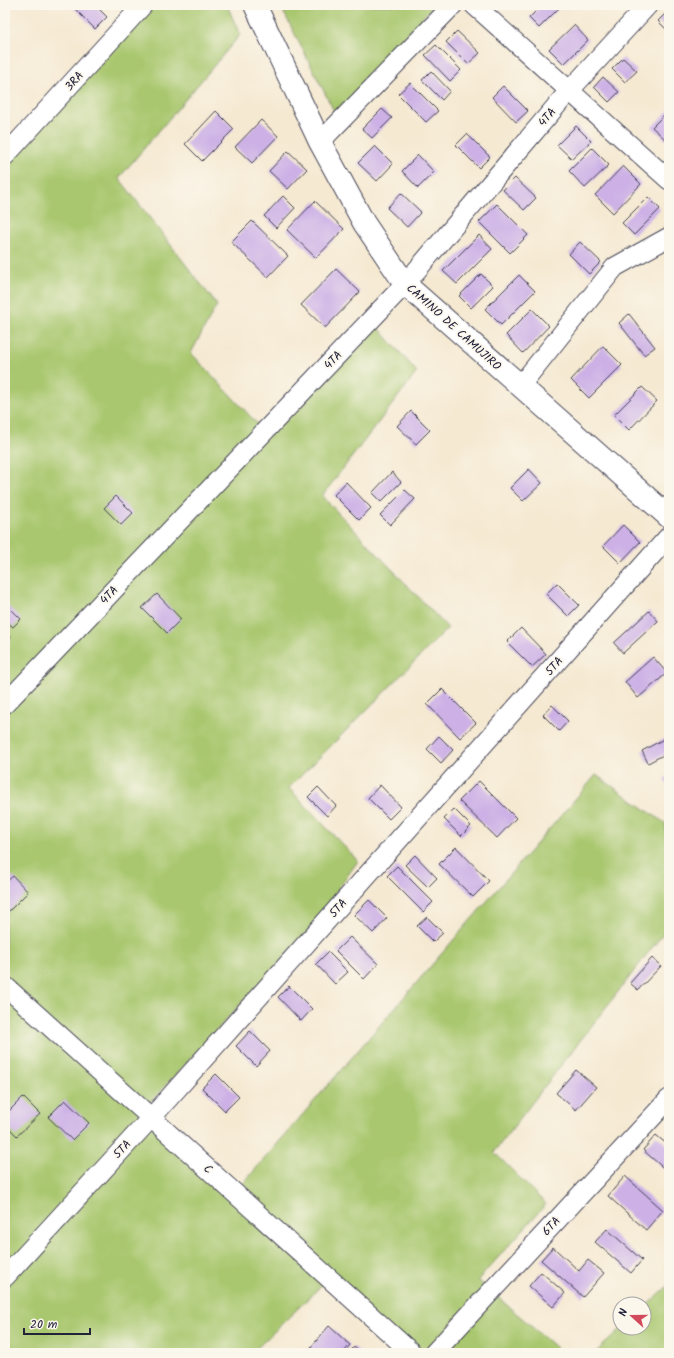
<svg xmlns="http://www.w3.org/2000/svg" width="674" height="1358" font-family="Kalam,sans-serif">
	<rect width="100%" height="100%" fill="#fbf7ec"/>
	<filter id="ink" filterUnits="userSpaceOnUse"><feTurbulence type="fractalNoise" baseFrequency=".025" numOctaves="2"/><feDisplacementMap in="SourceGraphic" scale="8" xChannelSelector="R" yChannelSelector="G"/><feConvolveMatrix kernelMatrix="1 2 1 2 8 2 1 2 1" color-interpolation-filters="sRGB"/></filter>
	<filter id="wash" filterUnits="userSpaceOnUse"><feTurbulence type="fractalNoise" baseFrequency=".012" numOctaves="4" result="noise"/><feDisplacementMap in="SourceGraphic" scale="16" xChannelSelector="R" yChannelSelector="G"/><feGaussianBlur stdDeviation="0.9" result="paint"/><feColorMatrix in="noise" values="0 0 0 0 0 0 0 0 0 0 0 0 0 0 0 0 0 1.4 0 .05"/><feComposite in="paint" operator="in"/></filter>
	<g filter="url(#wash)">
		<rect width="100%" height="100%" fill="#f5e9d2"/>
		<path fill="#a9c76e" stroke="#667454" d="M153 5H227L240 35 119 178 217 305 191 353 266 433 378 327 417 372 322 496 448 628 289 788 358 861 308 931 145 1108 240 1187 596 775 665 823 669 852V926L494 1152 546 1204 478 1280 562 1353H402L324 1283 252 1353H5V167Z
			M280 5H434L336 115Z
			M669 1285V1353H595L622 1328H644V1308Z"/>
		<g id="blocks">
			<path fill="#ccb0e6" d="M71 5H95L107 17 95 29Z
				M542 5H557L559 8 539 28 529 18Z
				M669 10V32L658 21Z
				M574 25 588 40 564 64 549 49Z
				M457 31 480 53 468 64 446 42Z
				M436 45 461 70 450 81 425 55Z
				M623 58 637 71 625 82 612 69Z
				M431 71 450 91 442 100 422 80Z
				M603 77 619 92 609 102 594 87Z
				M410 83 438 111 426 122 398 94Z
				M503 86 528 111 516 122 492 97Z
				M382 109 392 118 372 138 362 129Z
				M669 110V137L666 140 652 127Z
				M216 111 234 129 202 161 185 144Z
				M261 120 278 136 252 163 235 147Z
				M576 126 591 141 572 159 557 145Z
				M467 134 490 157 479 168 456 145Z
				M375 146 393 164 377 181 358 163Z
				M592 148 609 165 585 188 569 171Z
				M288 151 307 169 288 189 269 171Z
				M418 155 434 172 418 188 402 171Z
				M623 166 641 184 613 213 595 195Z
				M515 178 536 198 524 210 503 190Z
				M401 193 421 212 407 227 387 208Z
				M283 196 295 208 276 228 264 216Z
				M648 197 660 209 634 235 622 223Z
				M315 201 344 229 316 258 287 230Z
				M497 204 528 235 510 253 479 222Z
				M252 221 288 256 268 277 231 242Z
				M479 235 492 249 457 284 443 271Z
				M580 242 601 262 589 274 569 254Z
				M336 269 360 292 325 328 301 305Z
				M481 274 493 286 471 308 459 296Z
				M519 275 535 291 501 325 485 309Z
				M532 309 549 326 523 353 506 335Z
				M629 314 655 347 644 355 619 323Z
				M603 346 622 365 589 398 571 380Z
				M642 387 657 401 629 430 614 415Z
				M411 411 430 430 416 444 397 426Z
				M529 469 542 483 523 501 510 488Z
				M392 472 401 482 381 502 372 493Z
				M346 482 371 508 359 520 334 495Z
				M405 490 415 499 390 525 380 515Z
				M116 496 133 513 121 525 104 508Z
				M623 525 640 542 620 563 603 546Z
				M557 583 579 605 568 616 546 594Z
				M157 594 181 619 167 633 142 608Z
				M5 603 21 619 13 627 5 620Z
				M649 611 658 621 623 653 614 643Z
				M521 628 546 654 532 667 507 642Z
				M5 632 11 638 5 644Z
				M653 657 667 673 638 698 625 682Z
				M442 689 476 723 460 738 427 704Z
				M552 705 568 721 559 731 543 715Z
				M439 736 453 750 441 763 427 749Z
				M669 736V752L648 763 642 751Z
				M669 776V788L664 779Z
				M479 781 516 818 497 838 459 801Z
				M380 785 401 807 389 819 368 798Z
				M318 787 336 806 327 816 308 797Z
				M454 809 471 826 461 836 444 819Z
				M456 847 489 881 473 897 439 864Z
				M415 855 437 878 428 887 405 865Z
				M397 866 433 902 423 912 387 876Z
				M13 876 28 892 5 915V883Z
				M369 900 387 918 373 933 354 915Z
				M427 917 443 933 433 942 417 926Z
				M350 937 378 964 364 979 336 951Z
				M328 952 348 972 335 984 316 964Z
				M652 958 661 966 638 990 630 983Z
				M289 986 312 1009 301 1021 278 997Z
				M250 1031 270 1051 256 1066 236 1046Z
				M576 1070 596 1087 576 1110 556 1093Z
				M216 1074 239 1097 225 1111 202 1088Z
				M23 1097 40 1114 17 1136 5 1124V1115Z
				M65 1100 89 1123 72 1140 48 1117Z
				M656 1135 669 1146V1173L643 1150Z
				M625 1176 663 1210 646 1230 608 1196Z
				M607 1229 642 1260 631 1273 595 1242Z
				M553 1247 579 1271 588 1260 604 1273 583 1297 541 1260Z
				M541 1272 565 1293 553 1307 529 1286Z
				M329 1326 350 1345 343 1353H306Z
				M354 1347 361 1353H349Z"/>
		</g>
	</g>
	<g filter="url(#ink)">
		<use href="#blocks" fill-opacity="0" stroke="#424052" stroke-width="1"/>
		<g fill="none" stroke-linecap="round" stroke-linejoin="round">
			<g stroke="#424052" stroke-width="21">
				<path id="minor" d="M474 5 669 180
					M320 142 453 5
					M5 156 143 5
					M520 386 615 267 669 237
					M5 704 405 284 569 91 648 5
					M5 986 412 1353
					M5 1277 151 1118 669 536
					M434 1353 669 1099"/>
			</g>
			<g stroke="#424052" stroke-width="24">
				<path id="tertiary" d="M255 5 320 142 364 223 405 284 669 517"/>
			</g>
			<use href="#minor" stroke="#fff" stroke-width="19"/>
			<use href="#tertiary" stroke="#fff" stroke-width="22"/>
		</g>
	</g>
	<g text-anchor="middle" stroke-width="3.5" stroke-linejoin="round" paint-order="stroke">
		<g font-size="12" fill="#22223b" stroke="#fbf7ec">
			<text transform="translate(74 81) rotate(-48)" y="4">3RA</text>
			<text transform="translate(547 117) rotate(-50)" y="4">4TA</text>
			<text transform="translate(454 327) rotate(42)" y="4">CAMINO DE CAMUJIRO</text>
			<text transform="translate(333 360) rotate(-46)" y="4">4TA</text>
			<text transform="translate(109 595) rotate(-46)" y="4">4TA</text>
			<text transform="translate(554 666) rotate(-48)" y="4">5TA</text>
			<text transform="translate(338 908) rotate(-48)" y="4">5TA</text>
			<text transform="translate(122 1149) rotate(-47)" y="4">5TA</text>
			<text transform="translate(208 1169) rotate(42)" y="4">C</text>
			<text transform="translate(551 1226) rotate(-47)" y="4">6TA</text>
		</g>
	</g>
	<rect width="674" height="1358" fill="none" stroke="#fbf7ec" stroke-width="20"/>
	<g transform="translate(632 1316) rotate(291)"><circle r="19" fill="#fbf7ec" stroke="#a4a2a5"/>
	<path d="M0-3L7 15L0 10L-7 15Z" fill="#d1495b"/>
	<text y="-6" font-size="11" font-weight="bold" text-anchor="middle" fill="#22223b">N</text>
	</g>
	<path d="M24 1328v6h66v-6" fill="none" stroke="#22223b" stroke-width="2"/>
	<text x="30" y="1328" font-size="12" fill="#22223b" stroke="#fbf7ec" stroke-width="3" paint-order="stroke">20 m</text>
</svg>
